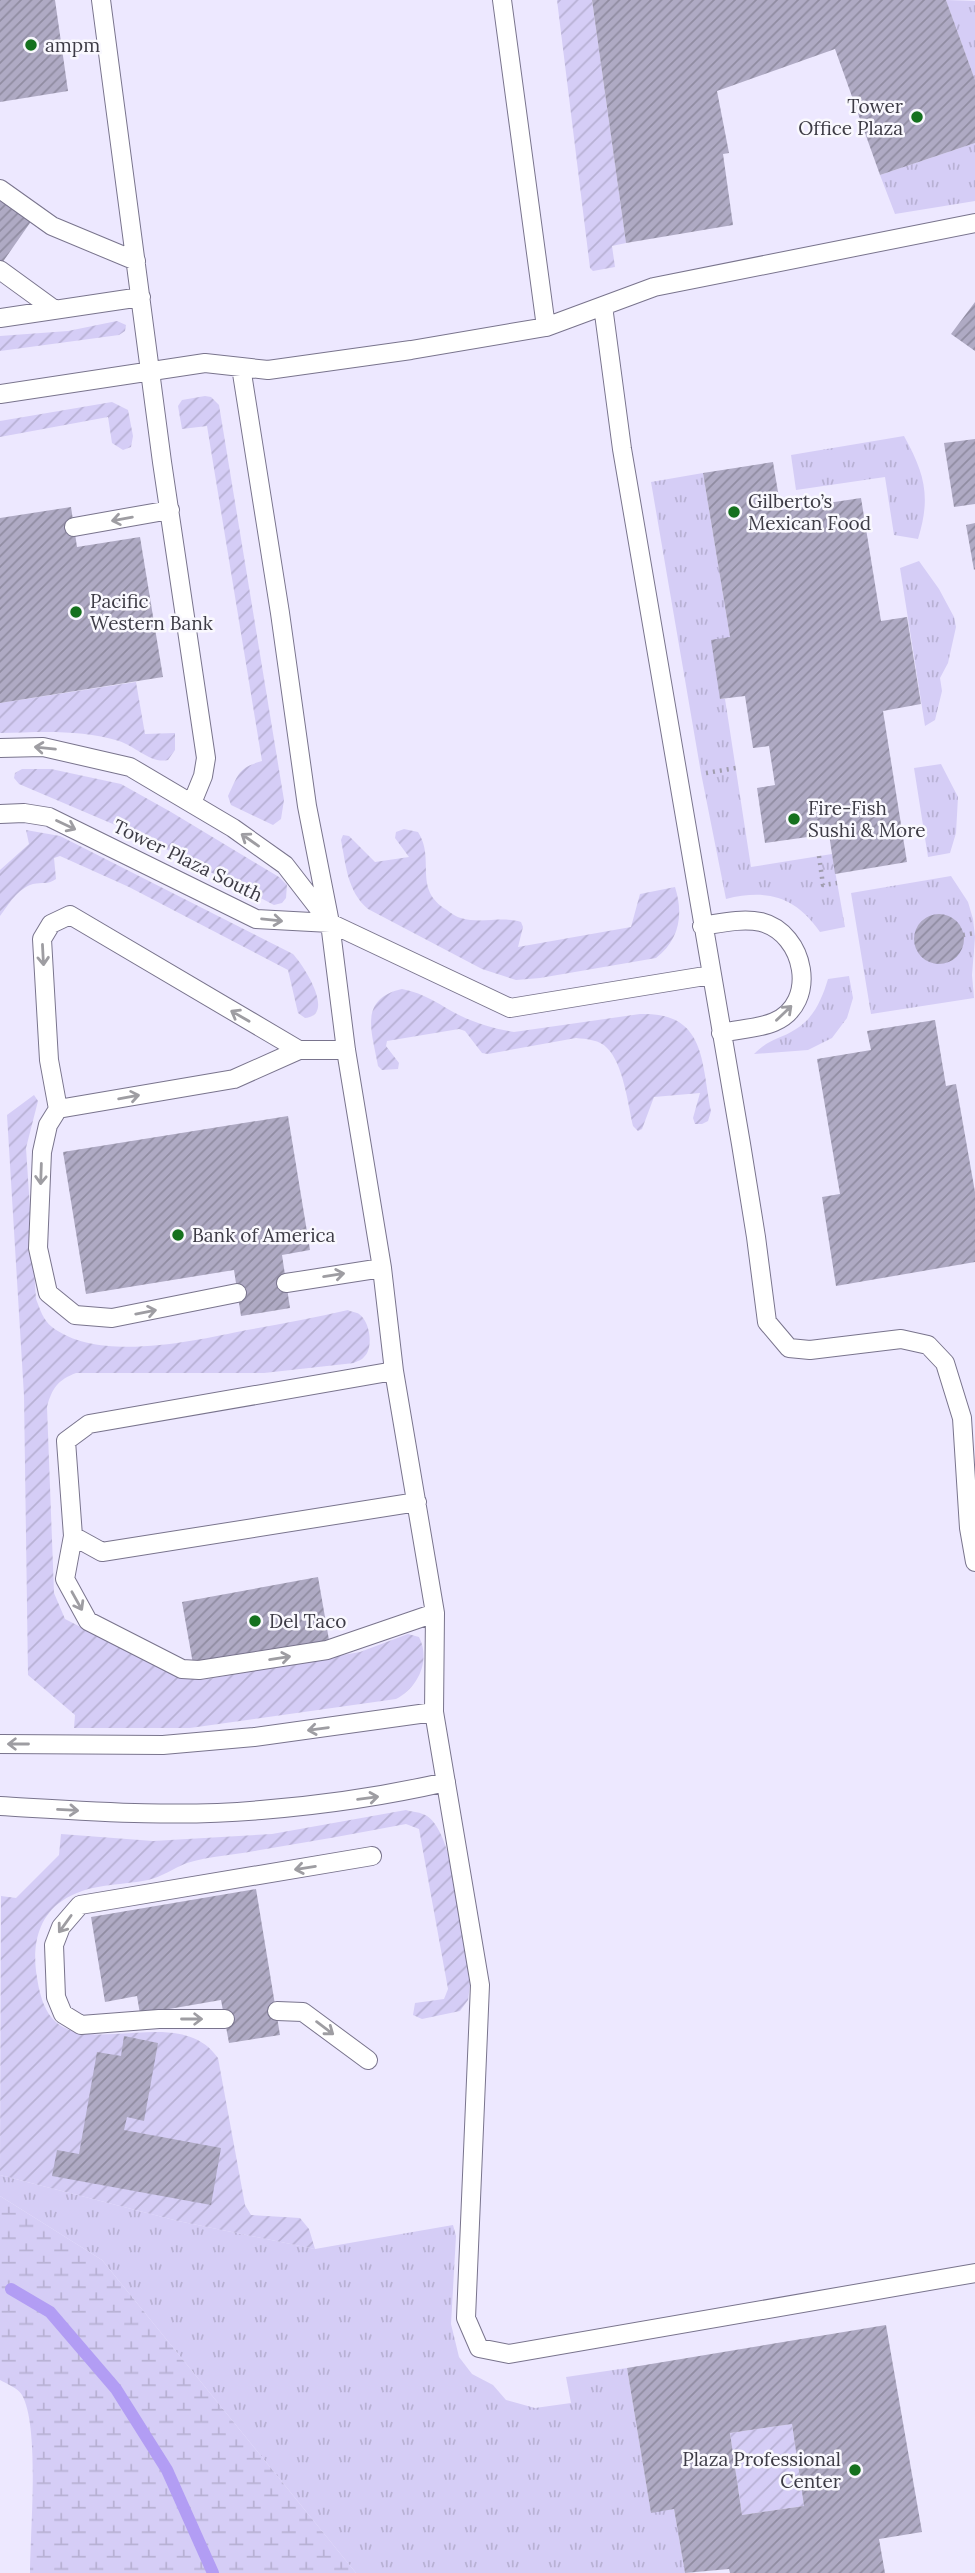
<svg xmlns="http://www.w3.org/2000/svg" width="975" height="2573" font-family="Lora,serif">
	<defs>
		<pattern id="grass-tufts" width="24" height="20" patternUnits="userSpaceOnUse" patternTransform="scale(1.75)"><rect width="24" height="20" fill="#d5cdf6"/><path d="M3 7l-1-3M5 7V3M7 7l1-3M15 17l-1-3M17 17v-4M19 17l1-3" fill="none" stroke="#b8b1d4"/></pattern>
		<pattern id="wetland-marsh" width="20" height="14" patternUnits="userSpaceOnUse" patternTransform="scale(1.75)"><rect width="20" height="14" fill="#d5cdf6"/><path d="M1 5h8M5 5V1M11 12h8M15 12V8" fill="none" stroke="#b8b1d4"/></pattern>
		<pattern id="garden-furrows" width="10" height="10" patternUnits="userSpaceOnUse" patternTransform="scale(1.75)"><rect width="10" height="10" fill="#d5cdf6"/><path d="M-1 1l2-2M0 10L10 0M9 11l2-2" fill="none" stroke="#b8b1d4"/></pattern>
		<pattern id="building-hatch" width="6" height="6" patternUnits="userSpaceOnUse" patternTransform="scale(1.75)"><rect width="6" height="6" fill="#afaac4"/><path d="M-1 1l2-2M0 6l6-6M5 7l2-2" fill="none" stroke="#908ca1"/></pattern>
	</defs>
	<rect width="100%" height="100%" fill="#ede8ff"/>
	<path fill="url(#grass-tufts)" d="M946 0 975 1V80Z
		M975 143V201L895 214 880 175Z
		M904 436C925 474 931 497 918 539L894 535 885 477 796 490 791 455Z
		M703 473 730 637 720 699H725L751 867 832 854 845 927 820 932C795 896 767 889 726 899L701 773 651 482Z
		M919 561 939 589 954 617 956 627 948 663 940 678 942 691 935 720 925 726 900 568Z
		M941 764 958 797 956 833 950 853 928 857 914 768Z
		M951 876 968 902 973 919 975 937 972 975 974 998 871 1014 851 893Z
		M849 976 853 998 847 1018 832 1038 808 1050 754 1054C770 1038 779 1040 796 1029 814 1018 822 999 828 979Z
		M0 2175 178 2221 315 2249 453 2225 456 2236 451 2324 459 2357 472 2374 493 2385 506 2400 535 2408 571 2403 566 2377 627 2368 651 2512 674 2509 685 2573H356L102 2260 0 2196Z"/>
	<path fill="url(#wetland-marsh)" d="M0 2196 102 2260 356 2573H30C30 2533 40 2427 22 2395 18 2388 7 2384 0 2380Z"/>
	<path fill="url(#garden-furrows)" d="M557 0H592L626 243 612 246 615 267 593 271 590 268Z
		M117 321 126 325 125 331 119 335 0 351V336L68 331Z
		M205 396 211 397 219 405 284 800 281 819 273 825 231 805 228 796C239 773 238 768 262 761L207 426 182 429 178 406 182 400Z
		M112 402 128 410 133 436 131 447 123 450 112 443 108 417 0 437V421Z
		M136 682 145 734 175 733V750L168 760C151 764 135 746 119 741 80 729 40 732 0 733V703Z
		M22 769H51L121 784 171 812 279 877 287 885 286 898 282 903 274 905 141 836 19 784 14 778 15 773Z
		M404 829 418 832C436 860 412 889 447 910 451 913 456 917 461 918 481 924 502 916 521 922L523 927 518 947 631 927 640 894 675 887C684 915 679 940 656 958L540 978 516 980 482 969 368 909C347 891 346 865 341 840L343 835 349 836 375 862 409 857 395 838 396 832Z
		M26 830 60 836 293 954C304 966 336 1015 305 1018L298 1013 288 970 129 887 60 856 54 858 56 879C48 885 42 882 33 884 17 889 9 904 0 916V870L29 844Z
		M402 989C425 993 441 1006 461 1016 478 1024 495 1029 514 1032L640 1014C706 1012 701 1061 711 1111L708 1121 702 1124H695L693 1118 700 1093 654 1097 642 1129 638 1131 633 1126C628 1104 623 1063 607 1048 600 1040 587 1039 576 1038L488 1054 482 1053 465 1031 459 1029 387 1041 386 1046 399 1063 398 1069 382 1070 378 1066C372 1032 358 999 402 989Z
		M34 1095 38 1101 26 1148 36 1299C40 1309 43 1320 52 1327 99 1363 193 1341 247 1330 281 1324 314 1318 348 1310 349 1311 358 1313 359 1314 370 1321 374 1348 364 1357 362 1360 357 1361 354 1363L264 1373H76C58 1380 52 1388 47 1407L54 1593 65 1619 169 1672 202 1680 360 1652 408 1634 419 1637C431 1660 418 1688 396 1699L190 1728H74L75 1715 28 1675 24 1396 7 1115Z
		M406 1810C412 1812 421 1812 427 1816 456 1834 465 1950 470 1985L468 2000 460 2011 422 2019 413 2015 415 2003 444 1999 448 1989 419 1829 406 1824C358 1833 309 1842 260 1850 237 1855 210 1856 187 1863 174 1868 162 1877 148 1880 118 1886 88 1883 62 1901 38 1917 33 1945 36 1971 39 1991 43 2016 63 2027 106 2050 183 2008 218 2058L245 2205 251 2215 300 2218 309 2229 315 2249 178 2221 0 2175 1 1896 16 1898 59 1855 61 1834 153 1841 272 1834Z
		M792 2424 804 2506 742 2515 730 2433Z"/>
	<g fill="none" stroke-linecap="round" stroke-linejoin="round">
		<path stroke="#b29df4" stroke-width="12" d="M11 2289 50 2312 116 2389 167 2470 213 2573"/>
	</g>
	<path fill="url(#building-hatch)" fill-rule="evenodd" d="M0 0H55L68 91 0 102Z
		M592 0H946L975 80V143L880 175 835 49 717 91 729 153 723 154 733 225 626 243Z
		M0 197 32 220 0 266Z
		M975 302V351L951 334Z
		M975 439V504L954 507 944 443Z
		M773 462 781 510 861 498 881 621 907 617 921 704 883 711 907 862 835 874 829 834 765 843 757 788 775 785 769 746 753 748 745 696 720 699 711 640 730 637 703 473Z
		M71 507 77 547 140 537 163 677 0 703V518Z
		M975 523V569L974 570 966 525Z
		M914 939a25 25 0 1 1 50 0a25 25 0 1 1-50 0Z
		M935 1020 946 1086 956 1084 975 1192V1262L836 1286 822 1197 840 1194 817 1059 871 1050 867 1031Z
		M288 1116 310 1250 282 1255 290 1308 241 1316 234 1270 86 1294 63 1152Z
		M318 1577 329 1640 193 1664 182 1602Z
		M256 1889 280 2035 229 2043 221 2000 140 2014 137 1996 105 2002 91 1917Z
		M124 2036 158 2043 144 2121 127 2117 124 2130 221 2148 211 2205 52 2176 57 2150 79 2154 97 2052 121 2056Z
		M886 2325 922 2532 879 2539 885 2573H730L729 2569 685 2573 674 2509 651 2513 627 2368ZM792 2424 804 2506 742 2515 730 2433Z"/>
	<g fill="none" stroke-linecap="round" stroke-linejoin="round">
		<g stroke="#79748d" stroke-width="20">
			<path id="lane" d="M101 0 162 462 206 758 203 776 192 803
				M502 0 546 327
				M0 189 52 226 136 261
				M0 270 55 310
				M603 306 622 449 741 1144 756 1237 767 1322 789 1348 810 1350 901 1339 928 1345 945 1363 962 1418 969 1528 975 1562
				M0 318 141 297
				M241 367 280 613 307 806 330 923 346 1050 382 1268 394 1371 435 1613 434 1712 480 1985 466 2318 479 2348 509 2354 975 2273
				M0 394 205 363 268 370 411 350 546 327 654 287 975 223
				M74 527 170 510
				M0 748 43 747 130 767 233 828 285 865 326 918
				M0 814 24 813 49 817 256 919 330 923 510 1008 711 975
				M702 926C721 923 742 918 761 922 805 933 819 1003 774 1022 758 1029 737 1029 721 1033
				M299 1050 70 915 51 924 42 939 49 1060 58 1109 234 1079 299 1050H346
				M58 1109 48 1125 42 1152 38 1248 48 1293 75 1315 112 1318 237 1293
				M286 1283 382 1268
				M394 1371 89 1424 66 1441 73 1536 102 1552 417 1502
				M73 1536 65 1579 88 1621 182 1669 199 1670 327 1650 435 1613
				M0 1744 163 1745 254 1737 434 1712
				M0 1806C86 1811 175 1818 261 1810 324 1805 385 1796 446 1782
				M277 2011 303 2012 368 2060
				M225 2019H159L81 2025 63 2014 56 1997 54 1945 61 1927 80 1905 372 1856"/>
		</g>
		<path stroke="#a19daf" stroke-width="4.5" stroke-dasharray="2 5" stroke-linecap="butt" d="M706 773 736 768
			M819 856 823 885 837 883
			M963 935 975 933"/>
		<use href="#lane" stroke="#fff" stroke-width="18"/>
	</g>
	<defs><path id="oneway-shaft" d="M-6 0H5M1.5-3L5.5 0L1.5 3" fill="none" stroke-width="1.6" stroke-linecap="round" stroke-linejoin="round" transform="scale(1.75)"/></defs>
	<g stroke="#9e9da2">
		<use href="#oneway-shaft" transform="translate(122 519) rotate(170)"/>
		<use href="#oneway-shaft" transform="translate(45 748) rotate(-174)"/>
		<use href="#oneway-shaft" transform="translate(66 825) rotate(25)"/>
		<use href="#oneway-shaft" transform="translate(250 840) rotate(-145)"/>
		<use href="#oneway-shaft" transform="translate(272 920) rotate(6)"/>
		<use href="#oneway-shaft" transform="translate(43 955) rotate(87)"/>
		<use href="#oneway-shaft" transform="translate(784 1013) rotate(-44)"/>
		<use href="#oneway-shaft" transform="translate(240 1016) rotate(-150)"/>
		<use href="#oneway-shaft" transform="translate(129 1097) rotate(-10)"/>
		<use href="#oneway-shaft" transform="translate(41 1174) rotate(92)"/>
		<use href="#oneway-shaft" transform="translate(334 1275) rotate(-9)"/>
		<use href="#oneway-shaft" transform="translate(146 1312) rotate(-11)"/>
		<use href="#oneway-shaft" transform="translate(77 1601) rotate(61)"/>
		<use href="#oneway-shaft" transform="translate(280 1658) rotate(-9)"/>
		<use href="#oneway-shaft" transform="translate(318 1729) rotate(172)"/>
		<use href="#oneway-shaft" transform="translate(18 1744) rotate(180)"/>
		<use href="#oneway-shaft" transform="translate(368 1798) rotate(-7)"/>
		<use href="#oneway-shaft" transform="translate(68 1810) rotate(3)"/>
		<use href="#oneway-shaft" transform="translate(305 1868) rotate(171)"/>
		<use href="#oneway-shaft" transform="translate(65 1924) rotate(126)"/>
		<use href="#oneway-shaft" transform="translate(192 2019)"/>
		<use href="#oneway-shaft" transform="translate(325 2028) rotate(37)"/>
	</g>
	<g fill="#15711e" stroke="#f9f8fe" stroke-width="2.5">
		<circle cx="31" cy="45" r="7"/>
		<circle cx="917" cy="117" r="7"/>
		<circle cx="734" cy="512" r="7"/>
		<circle cx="76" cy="612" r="7"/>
		<circle cx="794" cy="819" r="7"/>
		<circle cx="178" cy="1235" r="7"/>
		<circle cx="255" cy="1621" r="7"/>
		<circle cx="855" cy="2470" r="7"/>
	</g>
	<g text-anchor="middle" stroke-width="5" stroke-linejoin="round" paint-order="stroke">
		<g font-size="19" fill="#3d3b45" stroke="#f9f8fe" text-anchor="start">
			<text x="45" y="52">ampm</text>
			<text x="903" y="113" text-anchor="end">Tower<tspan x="903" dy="22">Office Plaza</tspan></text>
			<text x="748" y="508">Gilberto’s<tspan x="748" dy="22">Mexican Food</tspan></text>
			<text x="90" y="608">Pacific<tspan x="90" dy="22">Western Bank</tspan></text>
			<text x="808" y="815">Fire-Fish<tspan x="808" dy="22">Sushi &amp; More</tspan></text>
			<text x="192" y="1242">Bank of America</text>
			<text x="269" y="1628">Del Taco</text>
			<text x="841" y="2466" text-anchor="end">Plaza Professional<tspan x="841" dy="22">Center</tspan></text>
		</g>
		<g font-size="19" fill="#3d3b45" stroke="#f9f8fe">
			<text transform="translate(188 860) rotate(26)" y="7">Tower Plaza South</text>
		</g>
	</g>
</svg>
